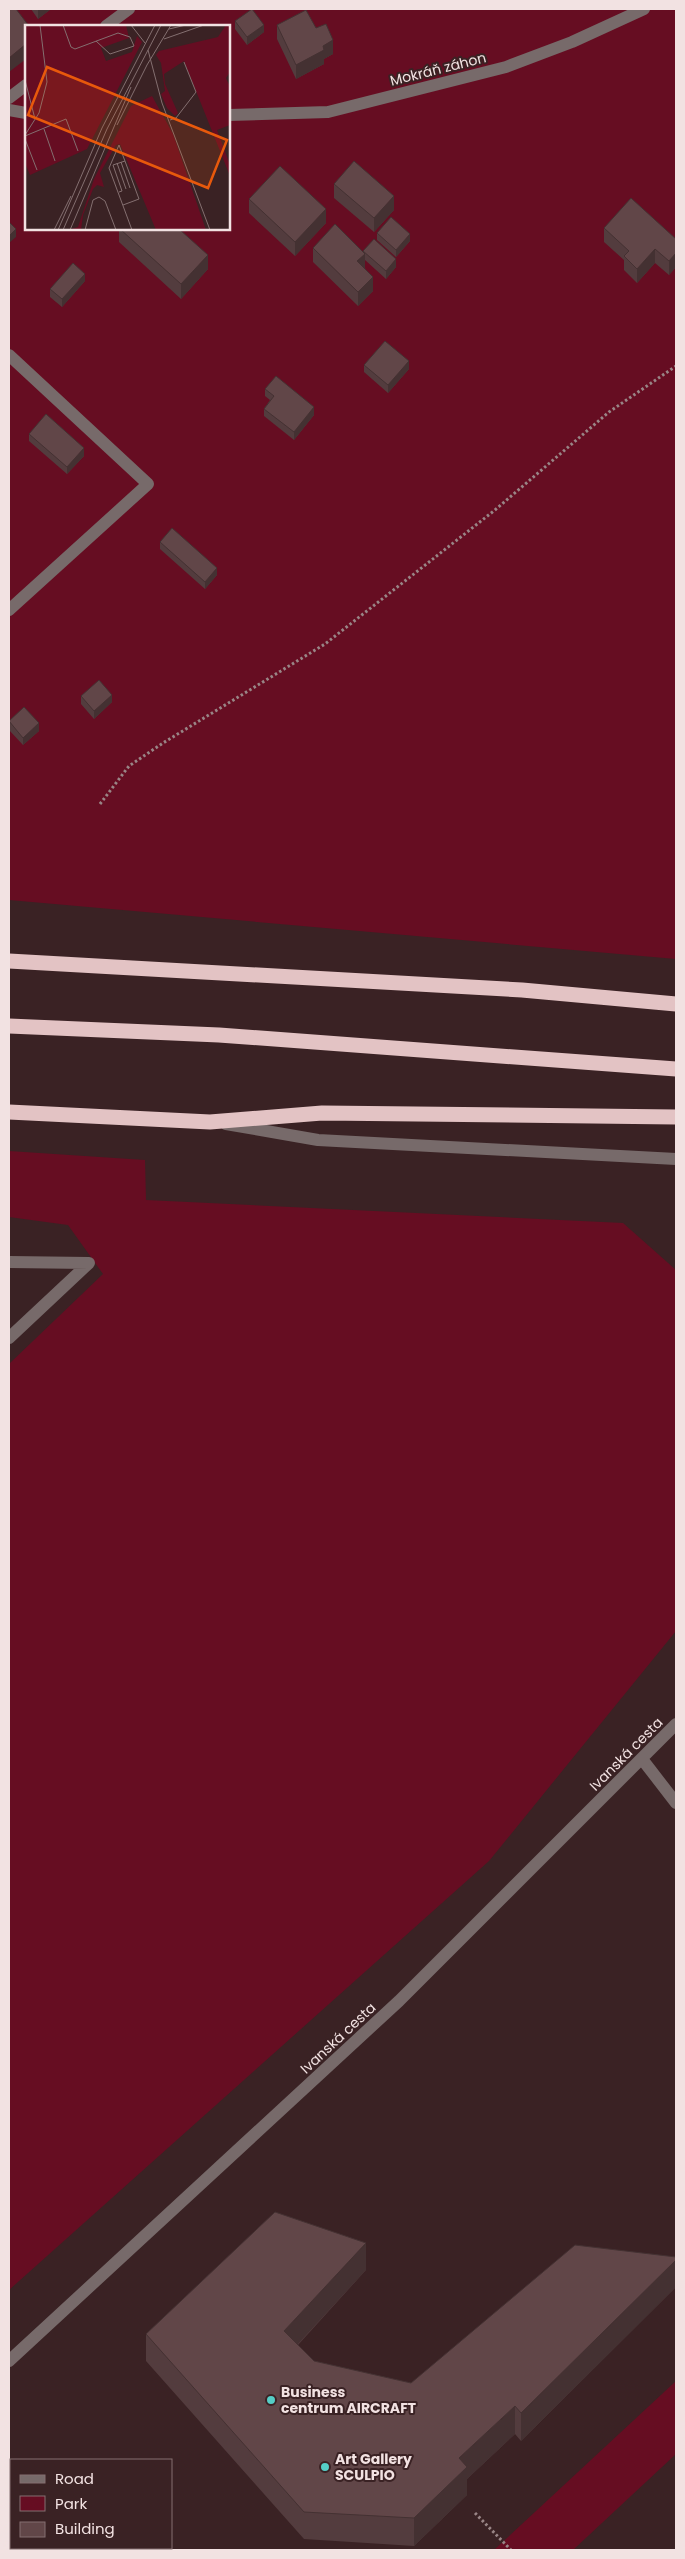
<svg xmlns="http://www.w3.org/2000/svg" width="685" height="2559" font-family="Poppins,sans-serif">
	<rect width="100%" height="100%" fill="#3a2224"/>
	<path fill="#660d22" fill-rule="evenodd" d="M9 9H676V959L9 900ZM26 26H229V229H26Z
		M9 1151 145 1160 146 1200 623 1223 676 1270V1631L489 1861 9 2290V1364L103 1274 68 1225 9 1217Z
		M676 2381V2454L573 2550H494Z"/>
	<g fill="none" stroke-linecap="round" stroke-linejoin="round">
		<path stroke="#998586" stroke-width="3" stroke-dasharray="2.5 2.5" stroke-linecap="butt" d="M100 804 129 766 163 743 325 644 495 510 609 412 676 366
			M475 2513 511 2550"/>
		<path stroke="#776a6a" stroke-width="12" d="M106 26 129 9
			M9 98 26 85
			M9 110 26 113
			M229 115 328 112 506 67 572 42 644 9
			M9 355 148 484 9 610
			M226 1124 318 1140 676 1159
			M9 1262 89 1263 9 1338
			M642 1759 676 1803
			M9 2361 399 2001 676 1724"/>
		<path stroke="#e3c3c4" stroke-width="15" d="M9 961 522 990 676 1004
			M9 1026 219 1035 676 1069
			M9 1112 210 1122 322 1113 676 1117"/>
	</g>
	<path fill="#533c3e" d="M31 9H51L38 19Z
		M235 21 264 32 247 45 235 29Z
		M277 25 316 28 333 54 324 59V64L296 79 277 39Z
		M334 184 394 210 374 232 334 198Z
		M249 199 326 223 295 256 249 213Z
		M604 228 676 239V267L669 275 655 263 637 283 624 270V260L604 242Z
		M119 229H120L208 269 181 299 119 242Z
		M377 233 410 241 396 257 377 240Z
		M313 248 363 252V251L396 267 386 279 365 260V268L373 291 358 306 313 262Z
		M85 281 62 307 50 297V289Z
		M364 365 409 369 388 393 364 372Z
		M265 389 314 415 294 440 264 416V409L270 400 265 396Z
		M29 434 84 456 67 474 29 441Z
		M160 542 217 575 205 589 160 549Z
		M81 696 112 702 94 719 81 704Z
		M9 721 39 731 23 745 9 730Z
		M676 2257V2287L521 2441 515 2434 467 2479V2495L414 2546 304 2539 146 2361V2334L366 2270 298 2345 314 2361 411 2383Z"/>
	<path fill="#443132" d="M38 9H51L38 19Z
		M264 25V32L247 45V37Z
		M333 40V54L324 59V64L296 79V65L323 46Z
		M26 44V59L9 72V58Z
		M394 196V210L374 232V218Z
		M326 209V223L295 256V242Z
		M16 229V237L9 243V236Z
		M410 234V241L396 257V250Z
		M655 249V263L637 283V269Z
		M676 253V267L669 275V261Z
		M365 254V268L357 276V261Z
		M208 255V269L181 299V284Z
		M396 259V267L386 279V271Z
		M85 274V281L62 307V299Z
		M373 277V291L358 306V292Z
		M409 361V369L388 393V385Z
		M314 407V415L294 440V432Z
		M84 448V456L67 474V467Z
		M217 568V575L205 589V582Z
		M112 695V702L94 719V711Z
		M39 723V731L23 745V738Z
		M366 2243V2270L284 2359V2331Z
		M676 2260V2287L521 2441V2413Z
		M515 2406V2434L467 2479V2495L414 2546V2518L459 2458Z"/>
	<path fill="#614648" stroke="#443132" d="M9 9H16L29 26H26V44L9 58Z
		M252 9 264 25 247 37 235 21Z
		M306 10 316 28 326 24 333 40 323 46 324 50 296 65 277 25Z
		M354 161 394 196 374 218 334 184Z
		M280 166 326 209 295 242 249 199Z
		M631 198 676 239V253L669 261 655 249 637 269 624 256 629 251 604 228Z
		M391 217 410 234 396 250 377 233Z
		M9 222 16 229 9 236Z
		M335 224 365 254 357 261 373 277 358 292 313 248Z
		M120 229H179L208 255 181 284Z
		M374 239 396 259 386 271 363 251Z
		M73 263 85 274 62 299 50 289Z
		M385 341 409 361 388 385 364 365Z
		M276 376 314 407 294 432 264 409 274 396 265 389Z
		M46 414 84 448 67 467 29 434Z
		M172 528 217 568 205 582 160 542Z
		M99 680 112 695 94 711 81 696Z
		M24 707 39 723 23 738 9 721Z
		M275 2212 366 2243 284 2331 314 2361 411 2383 575 2245 676 2257V2260L521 2413 515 2406 459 2458 467 2467 414 2518 304 2512 146 2334Z
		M9 2490 11 2493V2548H64L62 2550H9Z"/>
	<g fill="#55cec6" stroke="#3a2224" stroke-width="2">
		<circle cx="271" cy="2400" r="5"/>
		<circle cx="325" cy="2467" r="5"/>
	</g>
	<g text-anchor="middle" stroke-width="4" stroke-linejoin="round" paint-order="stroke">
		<g font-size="14" fill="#f2e2e2" stroke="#3a2224">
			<text transform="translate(438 69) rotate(-14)" y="5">Mokráň záhon</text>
			<text transform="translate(626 1754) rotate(-45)" y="5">Ivanská cesta</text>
			<text transform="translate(338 2038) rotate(-43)" y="5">Ivanská cesta</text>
		</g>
		<g font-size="14" font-weight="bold" fill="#f2e2e2" stroke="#3a2224" text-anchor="start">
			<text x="281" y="2397">Business<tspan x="281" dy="16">centrum AIRCRAFT</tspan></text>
			<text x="335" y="2464">Art Gallery<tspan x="335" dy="16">SCULPIO</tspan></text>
		</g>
	</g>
	<g transform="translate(25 25)">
		<rect width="205" height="205" fill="#3a2224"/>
		<path d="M0 0H101L104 13 76 23 81 36 107 27 112 11 117 17 62 124 5 150 0 138ZM201 0H205V47L201 53 205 62V100L192 105 205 140V151L159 36 139 49 140 59 153 88 150 91 142 83 136 69 140 66 136 38 131 30 134 26 193 12ZM127 71 148 109 181 205H131L95 119 91 120 75 148 79 162 72 160 68 164 58 190 56 205H44L53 202 69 154 106 81Z" fill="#660d22"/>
		<path fill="none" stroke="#846f70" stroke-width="1" d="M38 0 46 22 50 24 93 8 105 12 109 21 85 29 71 16M106 0 120 18M144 4 161 0M139 14 179 0M123 25 137 78 185 205M0 55 10 94M145 95 151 93 171 67 159 37M92 100 122 40 146 0M19 104 30 136M0 110 14 88 22 57 15 0M0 111 41 94 53 126M0 114 12 145M96 137 105 163M92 138 101 164M94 167 97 166 88 140 100 136M98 180 114 174 94 120 84 143 107 205M29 205 46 171M33 205 77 103 130 0M38 205 82 104 136 0M45 205 106 62M60 205 68 175 74 172 80 176 91 205"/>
		<path fill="#e8590c" fill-opacity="0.15" stroke="#e8590c" stroke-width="2.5" d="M22 42 202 115 183 163 3 90Z"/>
		<rect width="205" height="205" fill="none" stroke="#f2e2e2" stroke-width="2.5"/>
	</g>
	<rect width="685" height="2559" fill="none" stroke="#f2e2e2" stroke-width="20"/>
	<rect x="10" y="2459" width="162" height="90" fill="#3a2224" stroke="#846f70"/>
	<rect x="20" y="2475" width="25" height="8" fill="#776a6a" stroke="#846f70"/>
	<text x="55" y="2484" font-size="15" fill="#f2e2e2">Road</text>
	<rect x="20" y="2496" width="25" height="15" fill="#660d22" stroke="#846f70"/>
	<text x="55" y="2509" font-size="15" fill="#f2e2e2">Park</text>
	<rect x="20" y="2522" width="25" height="15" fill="#614648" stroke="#846f70"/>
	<text x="55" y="2534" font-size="15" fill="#f2e2e2">Building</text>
</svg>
